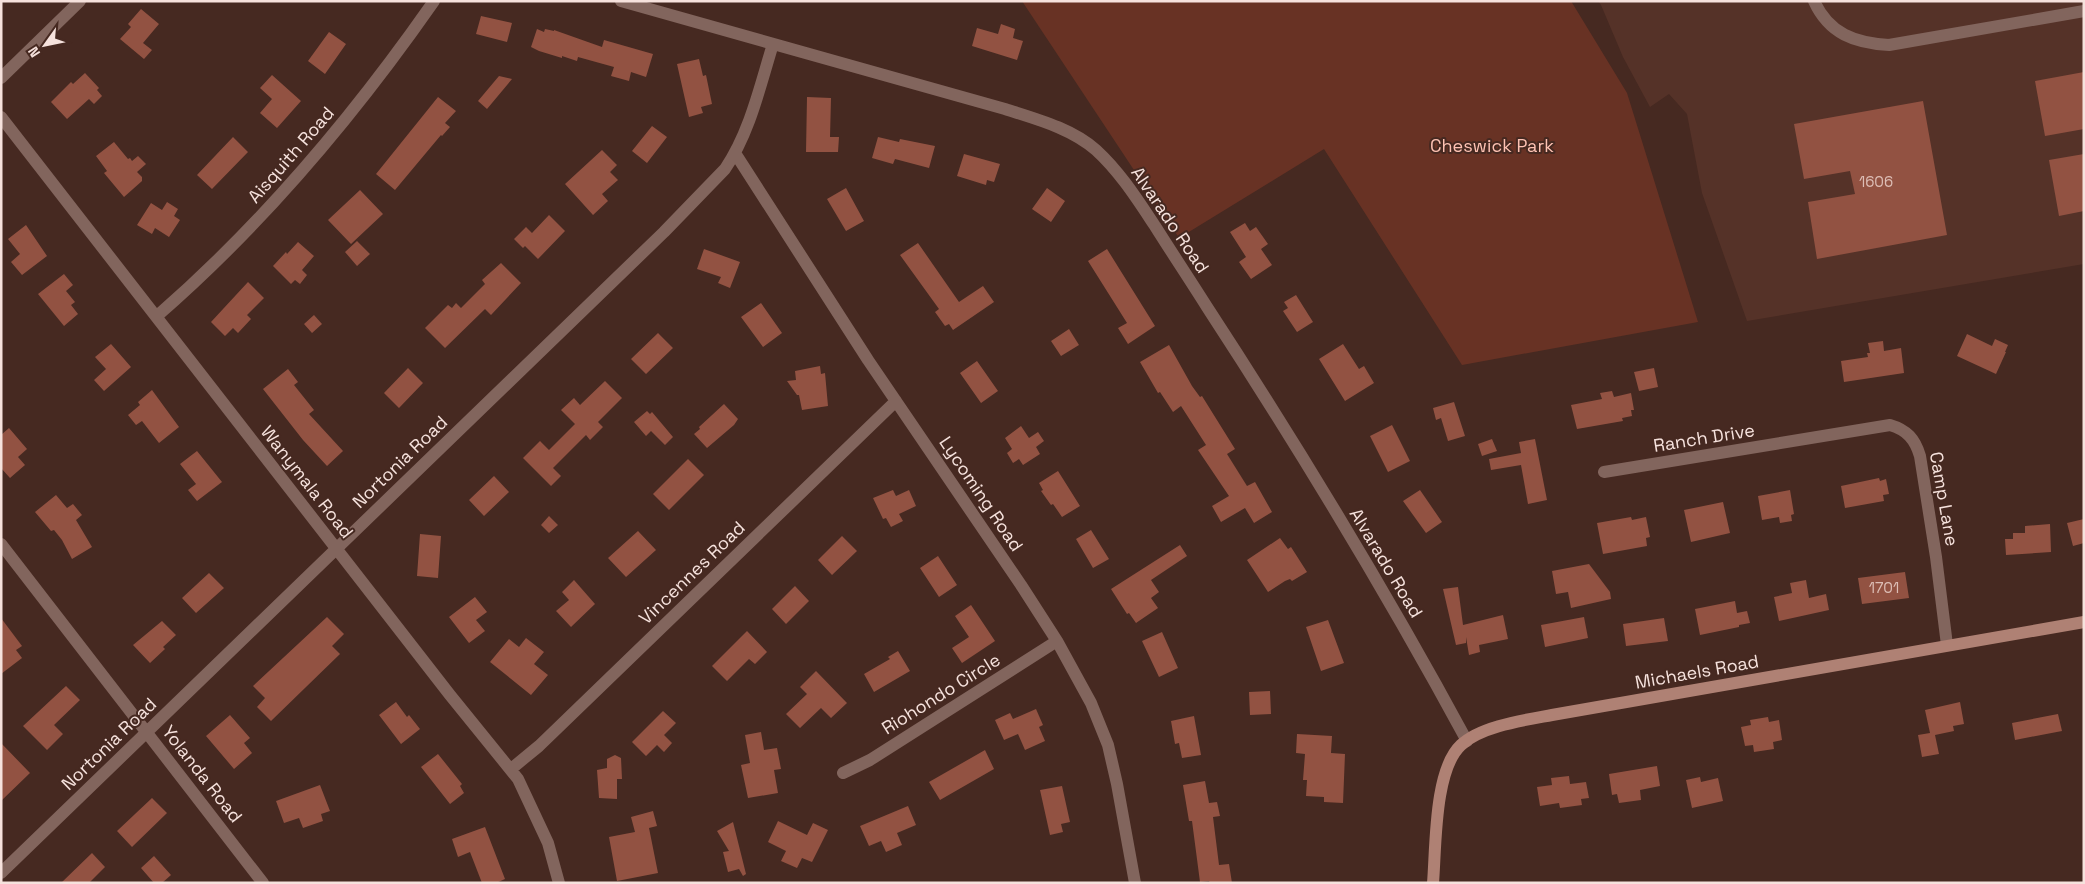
<svg xmlns="http://www.w3.org/2000/svg" width="2085" height="884" font-family="'Space Grotesk',sans-serif">
	<rect width="100%" height="100%" fill="#462921"/>
	<path fill="#553228" d="M1598 1H2084V264L1747 321 1702 193 1687 114 1669 94 1650 107 1623 57 1601 5Z"/>
	<path fill="#683224" d="M1022 1H1571L1627 93 1698 322 1462 365 1324 149 1179 238Z"/>
	<path fill="#925242" d="M141 9 159 24 143 43 152 50 144 59 120 39 131 27 128 24Z
		M481 16 512 23 507 42 476 34Z
		M1001 24 1015 29 1013 38 1023 41 1017 60 972 46 977 28 998 34Z
		M537 29 544 32 545 29 554 31V30L602 47 604 40 653 54 646 77 631 72 629 81 611 76 614 67 578 57 577 61 562 56V58L539 51 531 47Z
		M329 32 346 44 325 74 308 61Z
		M699 59 703 76 706 75 712 104 701 107 703 113 689 117 677 64Z
		M2084 72V129L2045 136 2035 81Z
		M85 73 99 88 97 90 102 96 94 104 89 99 67 119 51 102 71 82 73 84Z
		M272 75 301 101 277 128 260 113 272 99 260 88Z
		M499 76 512 79 487 109 478 101Z
		M438 97 456 111 445 123 450 127 442 136 441 135 395 190 376 174Z
		M807 97 831 98 830 137H839L838 152H806Z
		M1923 101 1947 235 1817 259 1808 202 1855 194 1850 171 1804 179 1794 124Z
		M652 126 667 137 647 163 632 151Z
		M233 137 248 152 212 189 197 175Z
		M878 137 899 142 900 139 935 146 929 168 895 159 893 164 872 158Z
		M114 142 128 159 130 158 132 161 138 156 146 164 137 172 142 177V181L124 197 104 173 107 171 96 156Z
		M602 150 617 165 610 172 618 180 602 194 608 201 593 215 565 184Z
		M964 154 1000 164 994 182 987 180 986 185 957 176Z
		M2084 154V211L2059 216 2049 160Z
		M846 188 864 221 846 231 827 199Z
		M1047 188 1065 201 1051 222 1032 209Z
		M360 190 383 214 351 244 328 220Z
		M167 202 178 209 174 216 180 220 169 237 155 228 152 234 137 225 151 203 162 210Z
		M549 215 565 231 538 259 525 246 523 248 514 239 526 227 532 233Z
		M1245 223 1250 231 1256 227 1268 244 1261 249 1272 265 1251 279 1239 262 1246 257 1230 232Z
		M26 225 47 256 22 275 11 262 20 254 8 239Z
		M357 241 370 254 357 266 345 252Z
		M298 242 314 256 302 270 307 275 300 284 295 280 291 284 273 266 286 252 287 254Z
		M918 243 959 302 983 286 994 302 953 330 949 324 945 326 935 312 939 309 900 255Z
		M704 249 740 262 730 288 718 283 721 277 697 269Z
		M1107 249 1155 326 1128 344 1118 328 1127 323 1088 261Z
		M501 263 521 283 491 315 485 309 445 348 425 328 448 305 452 308 456 303 461 308 485 284 482 280Z
		M64 274 73 285 66 291 75 302 71 305 78 314 64 326 38 294Z
		M248 282 264 298 247 315 251 319 238 333 233 328 225 336 211 322Z
		M1296 295 1313 322 1297 332 1283 311 1288 308 1284 302Z
		M761 303 782 333 763 347 741 317Z
		M314 315 322 324 312 333 304 324Z
		M1069 329 1079 345 1061 356 1051 341Z
		M658 333 673 348 646 374 631 359Z
		M1967 334 1992 346 1995 339 2008 345 2005 352H2006L1996 374 1957 356Z
		M1883 341 1884 351 1901 348 1904 373 1844 382 1841 361 1868 357 1867 353H1870L1868 343Z
		M111 344 131 367 104 391 94 380 106 369 95 357Z
		M1343 344 1359 369 1364 366 1374 383 1345 401 1319 359Z
		M1169 345 1192 386 1200 397 1202 396 1235 449 1227 454 1247 486 1255 482 1272 512 1254 523 1245 508 1221 522 1212 506 1229 496 1198 450 1206 445 1181 406 1173 412 1160 392 1158 393 1140 362Z
		M977 361 998 391 981 403 960 373Z
		M820 366 821 374 825 373 828 406 802 410 799 395H797L787 381 796 380 795 371Z
		M408 368 423 383 399 408 384 393Z
		M1654 368 1658 387 1639 391 1634 372Z
		M288 369 298 382 294 385 314 410 309 414 343 451 327 466 303 440 263 389Z
		M605 381 622 398 598 422 603 427 590 440 586 435 553 468 561 476 551 486 523 458 540 441 549 450 575 424 561 410 574 398 580 405Z
		M152 390 179 427 159 443 142 421 136 425 128 415 140 405 138 402Z
		M1612 391 1614 397 1631 393 1634 410H1631L1632 416 1622 418 1623 421 1577 429 1571 405 1602 399 1600 393Z
		M1454 402 1465 436 1448 441 1441 418 1436 420 1433 408Z
		M724 404 738 419 734 425 707 448 694 434 700 429 699 427Z
		M647 411 650 414 652 412 673 437 665 445 651 431 646 436 634 422Z
		M1392 425 1410 461 1388 472 1370 436Z
		M1021 426 1029 438 1038 432 1044 441 1036 447 1040 454 1023 465 1019 459 1013 463 1007 453 1012 449 1005 438Z
		M9 428 27 449 18 457 25 465 10 478 1 468V435Z
		M1492 439 1497 451 1482 456 1478 444Z
		M1535 439 1547 500 1528 504 1521 465 1491 470 1489 459 1521 453 1519 442Z
		M197 451 222 482 197 501 188 490 196 484 180 464Z
		M688 459 704 475 669 510 653 494Z
		M1058 471 1080 506 1062 517 1053 504 1051 505 1041 491 1043 490 1039 483Z
		M494 476 509 492 484 516 469 500Z
		M1879 478 1880 481 1886 479 1889 494 1883 495 1884 501 1845 508 1841 486Z
		M893 490 896 496 909 490 916 506 899 514 903 521 891 527 886 518 883 519 873 498Z
		M1420 490 1442 522 1426 533 1403 501Z
		M1790 490 1794 514 1791 515 1792 521 1780 523 1779 517 1762 520 1758 496Z
		M56 495 67 508 73 504 82 515 76 520 92 547 72 559 62 540 54 530 51 531 35 512Z
		M1723 502 1730 533 1691 542 1684 510Z
		M549 516 558 525 549 533 541 525Z
		M1631 517 1632 520 1646 517 1650 537 1646 538 1647 546 1603 554 1597 523Z
		M2084 519V543L2073 546 2067 523Z
		M2050 524 2051 552 2006 555 2005 539H2013V533H2025V526Z
		M1091 530 1109 559 1093 568 1076 539Z
		M638 531 656 550 626 577 608 558Z
		M420 534 441 536 438 578 417 576Z
		M842 536 857 551 832 575 818 560Z
		M1280 538 1288 549 1291 547 1307 572 1292 581 1290 579 1285 581 1268 592 1247 560Z
		M1180 545 1187 556 1151 580 1159 592 1151 598 1158 608 1136 623 1129 613 1127 614 1111 589Z
		M938 556 957 585 939 597 920 568Z
		M1589 564 1610 592 1611 599 1571 608 1568 592 1556 594 1552 571Z
		M1905 572 1909 598 1862 604 1858 578Z
		M209 573 224 588 196 613 182 598Z
		M574 580 595 604 571 627 556 611 569 600 562 592Z
		M1806 580 1809 598 1826 594 1829 610 1779 621 1774 597 1792 593 1790 583Z
		M795 586 809 601 786 624 772 609Z
		M1458 587 1463 625 1503 615 1508 639 1479 645 1480 652 1469 655 1466 637V643L1456 645 1443 589Z
		M475 597 487 612 476 620 485 631 469 643 449 617Z
		M1735 601 1737 613 1747 611 1750 623 1739 625V627L1700 635 1695 609Z
		M971 605 995 641 962 663 952 648 969 637 955 616Z
		M327 617 344 634 332 646 340 654 271 721 257 707 265 698 253 686Z
		M1584 617 1588 638 1545 647 1541 625Z
		M1 618 22 646 16 650 22 658 1 674Z
		M1664 618 1668 641 1626 646 1623 624Z
		M1328 620 1344 663 1321 671 1306 627Z
		M162 621 176 635 163 647 165 649 150 663 133 645Z
		M747 631 767 652 755 664 749 659 727 681 712 666Z
		M1162 632 1178 668 1159 677 1142 641Z
		M526 638 544 652 534 664 548 675 531 695 490 662 509 639 519 647Z
		M898 651 910 671 874 692 864 674 890 659 888 657Z
		M816 671 847 703 831 718 821 708 800 728 786 714 807 694 800 687Z
		M66 686 80 700 54 725 63 734 47 750 23 726Z
		M1270 691 1271 714 1250 715 1249 692Z
		M396 702 407 717 409 715 420 729 401 744 379 715Z
		M1960 702 1964 724 1953 726 1954 731 1935 735 1939 754 1922 757 1918 735 1930 733 1925 710Z
		M1036 709 1043 725 1039 727 1045 741 1025 750 1018 734 1004 740 995 720 1010 713 1013 719Z
		M663 711 676 723 664 735 672 743 664 752 657 745 646 756 632 742Z
		M2058 714 2062 731 2015 740 2012 723Z
		M230 715 250 738 244 743 252 753 234 769 206 736Z
		M1194 716 1201 755 1182 758 1179 743 1175 744 1171 721Z
		M1768 717 1769 722 1779 720 1782 740 1773 742 1774 749 1754 752 1753 745 1745 746 1741 727 1751 725 1750 720Z
		M761 732 764 750 777 748 781 769 774 770 778 793 748 798 741 765 750 763 745 735Z
		M1297 734 1332 736 1331 753 1345 754 1343 803 1324 802V797L1306 796 1307 780H1303L1305 754 1296 753Z
		M1 743 30 773 1 801Z
		M985 750 994 769 940 800 929 782Z
		M438 754 462 784 460 786 464 793 450 804 421 767Z
		M615 755 621 758 622 779H617V799L599 798 597 770 607 768V759Z
		M1657 766 1660 786 1640 790 1641 800 1619 803 1617 794 1612 795 1609 774Z
		M1569 776 1570 784 1586 782 1589 798 1581 799 1582 805 1560 808 1559 803 1540 806 1537 787 1552 785 1551 778Z
		M1700 777 1701 782 1718 778 1723 801 1692 808 1686 780Z
		M1205 781 1209 803 1217 802 1220 816 1213 817 1219 865 1229 864 1232 883H1210L1209 881 1200 882 1192 821H1189L1183 785Z
		M320 785 330 811 321 814 323 821 303 828 299 818 284 823 276 801Z
		M1062 786 1070 822 1061 824 1063 832 1050 835 1040 790Z
		M152 798 167 813 132 847 117 831Z
		M908 806 916 825 897 833 902 845 886 852 881 841 869 846 860 826Z
		M653 811 657 826 649 828 658 873 617 881 609 837 635 832 631 817Z
		M778 821 807 835 813 823 828 830 812 862 802 858 797 868 781 861 786 851 768 842Z
		M733 822 746 874 743 876 739 869 728 872 723 852 729 851 717 831Z
		M485 827 505 879 496 883H482L470 852 458 857 452 839Z
		M92 853 105 867 89 883H61Z
		M154 856 171 875 162 883H154L141 868Z"/>
	<g fill="none" stroke-linecap="round" stroke-linejoin="round">
		<path stroke="#82655d" stroke-width="12" d="M621 1 1005 109C1036 119 1071 128 1096 150 1120 172 1137 199 1155 226 1172 253 1190 280 1207 307 1299 448 1387 593 1467 741
			M1814 1C1829 34 1855 43 1889 45L2084 11
			M1 78 80 1
			M1 117 450 695 518 779 548 843 559 883
			M735 153 868 360 1021 585 1057 641 1091 703 1108 745 1117 784 1135 883
			M157 316C264 223 353 117 434 1
			M1604 472 1890 425C1907 430 1915 439 1920 456L1936 557 1947 645
			M1 544 263 883
			M511 769 539 746 896 401
			M843 773 870 760 1057 641
			M1 873 664 232 725 169C750 132 760 86 773 44"/>
		<path stroke="#af8174" stroke-width="12" d="M1433 883C1436 847 1434 770 1461 745 1481 726 1525 720 1552 715L2084 622"/>
	</g>
	<g text-anchor="middle" stroke-width="4" stroke-linejoin="round" paint-order="stroke">
		<g font-size="15" fill="#ddbeb6">
			<text x="1876" y="187">1606</text>
			<text x="1884" y="593">1701</text>
		</g>
		<g font-size="18" fill="#fec2b3" stroke="#462921">
			<text x="1492" y="152">Cheswick Park</text>
		</g>
		<g font-size="18" fill="#f6e2dd" stroke="#462921">
			<text transform="translate(291 155) rotate(-49)" y="6">Aisquith Road</text>
			<text transform="translate(1170 220) rotate(56)" y="6">Alvarado Road</text>
			<text transform="translate(1704 438) rotate(-9)" y="6">Ranch Drive</text>
			<text transform="translate(400 462) rotate(-44)" y="6">Nortonia Road</text>
			<text transform="translate(307 482) rotate(52)" y="6">Wanymala Road</text>
			<text transform="translate(981 494) rotate(56)" y="6">Lycoming Road</text>
			<text transform="translate(1944 499) rotate(80)" y="6">Camp Lane</text>
			<text transform="translate(1386 563) rotate(59)" y="6">Alvarado Road</text>
			<text transform="translate(692 573) rotate(-44)" y="6">Vincennes Road</text>
			<text transform="translate(1697 672) rotate(-10)" y="6">Michaels Road</text>
			<text transform="translate(941 694) rotate(-32)" y="6">Riohondo Circle</text>
			<text transform="translate(109 744) rotate(-44)" y="6">Nortonia Road</text>
			<text transform="translate(202 774) rotate(52)" y="6">Yolanda Road</text>
		</g>
	</g>
	<rect width="2085" height="884" fill="none" stroke="#f6e2dd" stroke-width="5"/>
	<g transform="translate(45 45) rotate(237)" stroke="#462921" stroke-width="4" paint-order="stroke">
	<path d="M0-4L9 19L0 12L-9 19Z" fill="#f6e2dd"/>
	<text y="-8" font-size="14" font-weight="bold" text-anchor="middle" fill="#f6e2dd">N</text>
	</g>
</svg>
